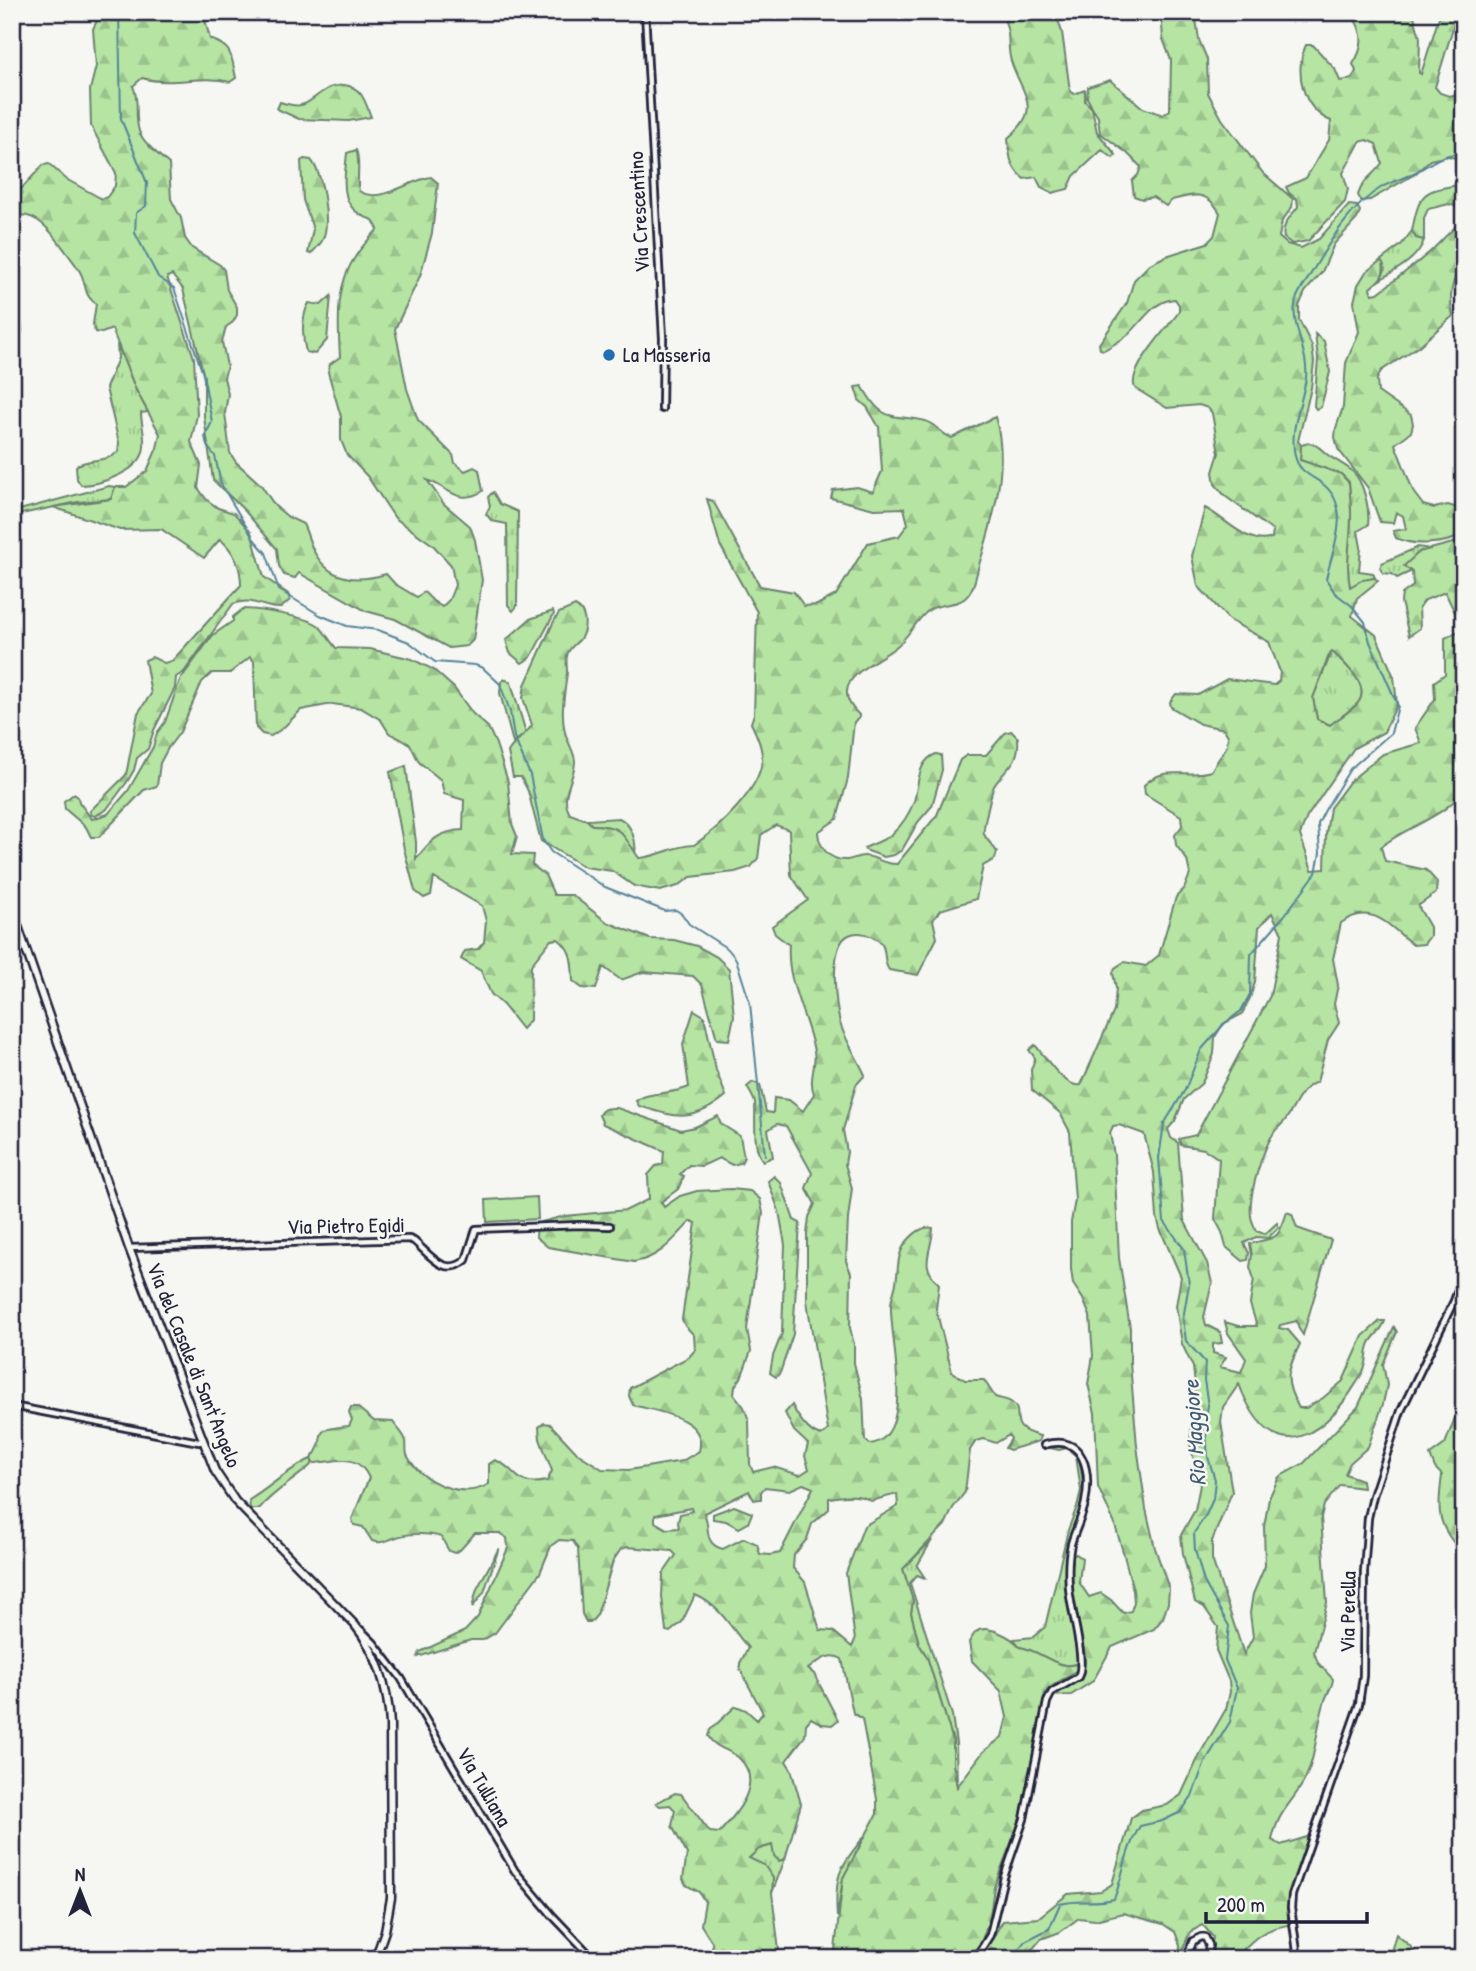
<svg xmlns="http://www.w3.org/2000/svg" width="1476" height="1971" font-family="'Patrick Hand',sans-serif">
	<defs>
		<pattern id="grass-tufts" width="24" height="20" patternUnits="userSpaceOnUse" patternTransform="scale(1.75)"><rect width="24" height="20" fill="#b5e4a3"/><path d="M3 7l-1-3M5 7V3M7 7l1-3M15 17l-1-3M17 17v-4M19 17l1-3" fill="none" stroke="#9bc38d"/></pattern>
		<pattern id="forest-firs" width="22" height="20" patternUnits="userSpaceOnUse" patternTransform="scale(1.75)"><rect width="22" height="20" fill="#b5e4a3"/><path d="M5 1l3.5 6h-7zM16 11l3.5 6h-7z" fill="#9bc38d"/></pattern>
	</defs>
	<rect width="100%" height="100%" fill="#f6f6f2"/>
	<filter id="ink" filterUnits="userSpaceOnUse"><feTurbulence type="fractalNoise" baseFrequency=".0143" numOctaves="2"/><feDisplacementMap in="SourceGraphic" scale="14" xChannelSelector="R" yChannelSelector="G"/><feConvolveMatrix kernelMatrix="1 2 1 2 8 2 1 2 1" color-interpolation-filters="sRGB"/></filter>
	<g filter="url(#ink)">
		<path fill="url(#grass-tufts)" stroke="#6c836f" stroke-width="2" d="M1412 231 1416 238 1424 240C1418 259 1397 269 1380 280L1385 270 1383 263 1380 261 1401 245Z
			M12 282 18 292 22 331 14 346 12 386Z
			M117 344 136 390 148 412 141 413C141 425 147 439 143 452 138 472 99 485 81 485L77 479 76 466C91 457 103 464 118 452L119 443 106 388 118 358Z
			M1309 443C1318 444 1321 450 1328 455 1336 461 1345 465 1352 471 1364 481 1370 510 1368 525L1358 531 1361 547 1359 571 1373 573 1375 578 1362 580 1350 588C1345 563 1351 540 1351 516 1351 505 1350 494 1349 482L1341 474 1300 460 1301 445Z
			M109 486 115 487 111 499 78 502 12 516V512Z
			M493 492 500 504 518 512 517 606 513 611 508 605 507 524 492 521 486 514 490 506 488 497Z
			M1418 547 1429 549 1419 552 1412 571 1397 578 1392 574 1383 573 1380 568 1382 563Z
			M1332 651C1343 663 1372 685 1358 703 1351 711 1339 718 1330 725L1317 719 1313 698Z
			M505 679 511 683 526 733 513 743 500 693 501 682Z
			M619 818C631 823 637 841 635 853 619 830 621 826 592 825L587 820Z
			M1060 1444 1072 1447 1079 1456 1084 1489 1083 1500 1071 1539 1068 1587 1079 1663C1058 1672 1043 1651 1020 1647L1014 1639 1033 1637 1045 1627 1068 1530 1078 1504 1081 1490 1076 1456 1067 1448 1059 1450 1050 1448Z
			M311 1459 313 1463C296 1480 274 1490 259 1509H250L249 1500C271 1487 289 1468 311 1459Z
			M932 1540 917 1566 925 1578 917 1575 910 1583 952 1715 956 1743 957 1787 953 1765V1741L927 1657 919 1644 911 1613 913 1601 903 1569Z
			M499 1548 484 1592 472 1608 477 1589Z
			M866 1834 843 1878 837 1917C834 1872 840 1868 866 1834Z
			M773 1845 779 1860 785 1859 772 1893 773 1878 748 1859 758 1849Z"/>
		<path fill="url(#forest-firs)" stroke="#6c836f" stroke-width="2" fill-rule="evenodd" d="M101 12H201L204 16 210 39C233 47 231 55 236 78L230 82C200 74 174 87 142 78L133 86C140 101 134 116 139 131 143 143 160 156 169 164L171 199 181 218 185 238 192 248 220 265 224 270 227 290 237 307V315L233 322 226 327 222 342 227 366 224 378 228 394 225 413 230 453 236 462 261 485 275 506 288 517 303 524C308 534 310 546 316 555 332 582 359 582 386 574L395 584 417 597 424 592 433 601 442 607 449 600 455 585 451 565 433 545 395 518 367 476 347 455 341 440V417L328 372 330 364 340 357C338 321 335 285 357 254 363 245 371 237 378 229L373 220C338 210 344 183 347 153L356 150C361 162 356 178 359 191 381 205 408 180 431 177L438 183 432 233 420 276 395 329 407 389 418 420 453 455 455 463 465 471 474 467 479 470 483 491C459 506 449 488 427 480L444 504 470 526 475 540 482 580 473 640 467 646 449 648 395 619 366 611 299 573 295 578 284 575 279 566 277 549 245 511 213 480 204 417V377L183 289 172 275 167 277 194 358 197 415 191 442 201 465 198 488 207 500 218 508 234 513 251 532 264 577 288 594 290 600 281 608C262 609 253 596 233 604L184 672 176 677 175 688 154 730 148 749 137 758 134 770 127 782 106 810 95 816 91 815 90 811 126 775 138 713 151 694 145 660 152 657 164 663 172 661 241 585C241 566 234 551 220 539L204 558 161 529 120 530 53 507 111 499 115 487H126L147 471 157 448 160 434 136 390 112 329 102 333 95 332 93 324 96 304C84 294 87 290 82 276 79 268 72 260 67 253 55 237 37 208 12 217V199L43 165 49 164 66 179 102 199 107 197 115 186 116 173 91 126 90 90 96 66 93 29Z
			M1002 12H1054L1056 14 1062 32 1070 91 1074 94 1085 90V101L1092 108 1097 132 1116 155 1113 158 1102 150 1074 176 1068 189 1052 193 1041 187 1036 177 1024 179C1010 168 1009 155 1008 138 1044 108 1022 95 1011 61 1008 52 1009 42 1008 33 1007 26 1004 19 1002 12Z
			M1161 12H1195L1199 40 1207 59 1208 93 1222 119 1263 173 1293 199 1292 207 1282 221 1279 237 1287 244 1301 248 1319 239 1349 205 1357 206 1360 211 1357 219 1334 244 1322 272 1305 292 1299 306V320L1312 346 1314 362 1311 388 1298 441 1301 445 1300 460 1341 474 1349 483C1350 494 1351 505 1351 516 1351 540 1345 563 1350 587L1362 580 1375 578 1378 581 1357 598 1352 616 1376 635 1394 677 1397 704 1384 732 1354 748 1307 817 1300 835 1312 870 1325 869 1326 834 1330 808 1350 781 1383 754 1421 743 1415 728 1435 699 1434 682 1445 674V638L1463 629 1445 592 1425 600 1419 608 1420 628 1409 636 1401 602 1402 594 1413 586 1412 572 1404 566 1419 552 1464 540V572L1461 576 1464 589V785C1456 814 1403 827 1381 847L1385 861 1426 870 1437 882 1436 893 1418 906 1430 927V936L1424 944 1413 945C1389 926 1372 901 1341 923L1333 959 1338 985 1334 1004 1339 1023 1328 1040 1317 1082C1300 1088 1296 1106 1286 1119 1283 1124 1278 1127 1275 1131 1263 1148 1248 1195 1251 1216 1251 1220 1255 1227 1256 1231L1265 1234 1277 1223 1279 1227 1268 1238 1256 1237 1244 1243 1249 1253 1248 1260 1243 1261 1226 1247 1222 1232 1215 1219 1219 1159 1204 1149 1181 1145 1179 1139 1196 1135 1270 996 1282 934 1272 913 1259 927 1255 982 1250 998 1242 1014 1223 1024 1215 1037 1214 1054 1202 1083 1184 1099 1175 1121 1168 1129 1171 1138 1178 1143 1184 1220 1207 1263 1212 1283 1204 1317 1206 1325 1220 1332 1222 1343 1213 1344V1353L1226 1357 1220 1367 1241 1372 1246 1359 1228 1333 1225 1322 1238 1326H1257L1250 1304 1254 1279 1250 1267 1252 1255 1250 1244C1276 1236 1277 1243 1287 1212L1292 1214 1297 1228 1331 1240 1303 1335 1299 1329 1297 1321 1280 1325 1279 1328 1288 1330 1300 1344C1287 1371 1283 1381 1299 1408H1306L1323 1398 1343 1381 1363 1336 1380 1321H1385C1382 1331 1374 1335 1370 1343 1366 1351 1368 1361 1364 1370 1330 1433 1274 1478 1239 1384L1223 1407 1221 1422 1232 1492 1212 1541V1559L1244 1654 1253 1637 1250 1613 1253 1594 1265 1566 1264 1527 1269 1498 1279 1477 1304 1463 1358 1407 1394 1327 1397 1332 1383 1364 1387 1385 1383 1404 1368 1447 1350 1463 1345 1474 1362 1480 1363 1488 1340 1485 1324 1505 1321 1517 1327 1603 1314 1652 1318 1663 1333 1679C1332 1689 1326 1694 1324 1704 1316 1729 1316 1760 1303 1783 1289 1807 1279 1810 1272 1840L1281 1845 1307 1837 1308 1840 1288 1904V1925C1266 1929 1257 1935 1241 1952V1959H1209L1213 1937 1203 1925 1190 1932 1179 1958 1180 1945 1175 1932 1163 1924 1123 1913 1095 1920 1079 1918 1060 1932 1041 1939 1024 1959H979L1003 1921 1038 1918 1068 1894 1101 1891 1112 1884 1131 1818 1142 1810 1167 1805 1181 1795 1200 1754 1226 1709 1230 1692 1229 1681 1216 1650 1218 1627 1204 1607 1195 1602 1183 1554 1181 1535 1195 1510 1200 1485 1190 1444 1195 1385 1193 1367 1182 1344 1176 1306 1181 1277 1160 1229 1157 1217 1154 1172 1144 1134 1119 1125 1113 1126 1110 1133 1114 1155 1119 1258 1130 1328V1363L1137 1446 1146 1509 1155 1548 1169 1589 1168 1603 1163 1618 1154 1629 1112 1647 1093 1681 1071 1695 1053 1696 1054 1692C1063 1687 1076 1683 1081 1674 1092 1656 1076 1629 1073 1610 1070 1592 1071 1574 1073 1556L1076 1554 1082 1558 1079 1582 1089 1597 1101 1593 1111 1600 1123 1613 1131 1611 1134 1602 1133 1590 1124 1555 1114 1522 1098 1487 1095 1413 1088 1384 1093 1356 1090 1316 1083 1299 1073 1284 1071 1269V1222L1075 1200 1070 1132 1060 1113 1032 1090 1031 1070 1035 1058 1029 1050 1035 1045C1046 1057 1064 1088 1081 1085L1114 1011 1116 988 1113 973 1115 968 1124 962 1146 966 1159 955 1176 897 1184 889 1190 874 1187 860 1176 845 1175 835 1182 826 1181 816 1145 794 1144 785C1165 764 1187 779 1211 771L1227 746 1228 736 1224 729 1200 724 1171 707 1170 702 1176 694 1198 695 1227 679 1274 685 1279 681 1280 672 1269 642 1229 620 1198 586 1192 556 1205 508C1225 518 1249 547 1272 538L1273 531 1225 496 1215 484 1213 472 1219 453 1212 413 1208 408 1199 405 1167 408 1135 388C1126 371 1168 327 1179 312V305L1175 299C1154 300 1143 321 1129 334 1122 340 1113 345 1104 350L1100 349 1099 344 1127 303 1134 280 1150 264 1166 256 1207 243 1214 236 1220 213C1207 190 1195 194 1172 200L1166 206 1153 197 1142 199 1134 196 1132 181 1138 175 1141 167 1127 153 1100 133 1098 117 1087 98 1088 87 1110 80 1143 108 1163 115 1170 110 1171 60 1163 39ZM1332 651C1343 663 1372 685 1358 703 1351 711 1339 718 1330 725L1317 719 1313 698 1329 655Z
			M1350 12H1413L1420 38 1419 73 1421 74 1439 17 1445 12H1455L1456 18 1435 87 1440 93 1449 96 1464 93V161L1449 156 1430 160 1415 174 1370 200 1361 201 1358 195C1363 179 1373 176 1382 163L1376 144 1367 140 1360 142 1343 173 1348 189 1345 202 1308 241 1292 244 1284 238C1281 225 1290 217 1298 207L1297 199 1289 193 1286 187 1306 178 1329 140 1331 121C1302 109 1294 72 1306 45H1313L1335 69 1340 81 1352 79 1356 71 1353 64C1366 44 1363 30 1350 12Z
			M344 85C362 87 365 101 371 117L349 121 299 119 277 109 280 102C308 111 306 101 327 89 331 86 338 86 344 85Z
			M304 159 311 160C323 174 331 225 322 241 319 246 314 250 311 254L308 253 313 229 303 200 301 161Z
			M1464 184V209L1449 204 1428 209 1424 218V240L1416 238 1412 231C1420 189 1424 191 1464 184Z
			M1464 220V265C1450 280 1449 298 1453 316L1419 346 1381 371 1377 379 1378 392 1411 415 1413 424 1411 432 1395 444 1414 493 1423 505 1434 508 1448 505 1464 510V535C1444 544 1415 547 1396 538L1393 531 1406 529 1403 516 1396 512 1393 523 1380 522 1368 488 1338 449 1335 437 1336 428 1343 407 1346 363 1359 332 1354 302 1358 285 1366 272 1380 261 1383 263C1386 275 1379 281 1370 288L1372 294 1378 293C1396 279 1414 266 1431 251 1442 241 1451 229 1464 220Z
			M331 296 327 340 315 354 306 352C302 337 301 317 309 303L321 305Z
			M1315 334 1324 341 1330 372 1321 407 1316 409 1314 406 1318 359Z
			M862 386C869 397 876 411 889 415 901 419 916 417 928 422 938 426 939 433 952 438L995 417C1010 464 993 520 979 565 976 575 975 587 968 595 959 607 940 602 929 610 916 620 909 636 897 646 876 664 823 680 859 715V718L854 722 848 778 837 819 818 832C819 848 830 861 847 860 853 859 858 856 864 856 876 856 881 864 897 864L937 815 960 760 967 755H986L1005 733 1011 731 1018 738C1020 764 1006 767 994 786 992 790 982 830 984 834 987 841 993 845 997 852L995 859 983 866 976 899 940 910 933 920 937 938 918 975 889 970C882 961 888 949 879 941 871 935 859 930 849 935 828 944 835 1008 841 1026 847 1043 858 1059 865 1075L856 1085 843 1130 847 1152 845 1164 852 1188 848 1219 846 1261 851 1273 850 1328 854 1344V1363L863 1399 865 1440 870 1444C917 1438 889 1335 891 1305 891 1298 895 1290 896 1283 899 1266 896 1252 910 1238 916 1232 923 1226 933 1228 932 1253 918 1264 939 1284L936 1309 952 1372 965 1380H984L995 1397C1000 1399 1008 1399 1012 1403 1026 1413 1004 1428 1040 1436L1039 1441 1010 1450 1005 1448 1011 1439 1009 1435 996 1443 984 1439 976 1441 970 1450 965 1492 953 1508 945 1525 903 1569 913 1601 911 1613 919 1644 927 1657 953 1741V1765L957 1787 983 1752 1002 1737 1007 1717 1001 1691 972 1661 969 1642C970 1641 975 1632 976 1632 987 1623 1013 1638 1020 1647 1043 1651 1058 1672 1079 1663L1078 1669C1068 1678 1053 1682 1045 1693L1020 1820 994 1887 990 1916 981 1943 967 1959H860L859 1957 834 1959 843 1878 877 1814V1799L862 1719 853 1713 842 1659C829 1651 818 1662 808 1669L814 1674 838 1720 832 1725 822 1724 811 1718 806 1724 805 1736 786 1761 791 1769 801 1804 785 1859 779 1861 774 1856 772 1845 759 1849 749 1858 764 1865 773 1878 772 1893 780 1959H713L712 1942 701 1925 705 1902 699 1892 686 1885 683 1879 687 1854 672 1826 675 1810 670 1805 660 1806 656 1803 675 1793 681 1794 710 1832 719 1833C736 1815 764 1783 740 1759 730 1749 715 1749 708 1736L710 1730 736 1706 746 1710 757 1720 763 1713 740 1669V1663L748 1648C731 1628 720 1605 695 1595L682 1622 670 1632 666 1631 662 1597 663 1574 676 1555 672 1551 628 1547 621 1549 613 1561 597 1615 591 1622H586L582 1614 578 1549 573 1541 559 1540 551 1546 540 1573 495 1633 483 1640H471L418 1657 420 1652 465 1631 478 1617 508 1548 507 1538 499 1533H475L461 1549 454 1553 449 1551 441 1537C428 1533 407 1533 394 1538 385 1541 382 1544 372 1541L363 1527 354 1525 352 1519 369 1478C357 1451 336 1462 313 1463L311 1459C332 1435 304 1430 349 1426L352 1420 349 1412 351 1407H357L374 1421 393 1422C397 1428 404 1434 406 1441 407 1446 405 1452 408 1457 423 1483 462 1500 489 1484V1464L495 1460C519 1469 513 1488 547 1481L552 1471 540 1439 539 1427 544 1423 550 1424 577 1453 602 1469 629 1470 682 1461 699 1451C708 1417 657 1412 633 1405L629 1396 630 1388 689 1357 695 1350 694 1335 685 1326 682 1319 696 1223 691 1221C674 1239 660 1258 634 1262L548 1247 536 1237 537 1223 565 1216 627 1210 649 1199 648 1175 656 1166 663 1164 664 1151 603 1124 599 1115C603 1107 609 1108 617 1108L681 1130 695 1127 718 1116 721 1124 740 1136 744 1157 741 1163 732 1165 719 1158 702 1166 689 1165 680 1174 684 1176 678 1189 661 1202 664 1207 680 1196 697 1191 731 1189 750 1191 760 1199 763 1213 747 1329 751 1351 741 1378 735 1386 734 1394 744 1407 749 1421 750 1464 753 1472 773 1467 800 1475 809 1469 805 1456 808 1444 794 1431 785 1413 792 1405C797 1416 808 1433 821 1436L828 1430 807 1301V1234L809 1217 815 1204 806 1188 812 1173 786 1126 777 1124 768 1130 773 1157 763 1161C752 1148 756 1120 755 1103 754 1098 750 1092 747 1087L753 1082 760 1085 766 1112 773 1113 774 1098 789 1100 803 1111 814 1094C808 1078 817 1067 814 1051 807 1015 786 982 789 945L775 934 772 926 808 900 791 875 789 830 776 825 761 835 758 858 751 867 735 872 691 877 678 886 660 891 634 886 612 871 585 867 541 841 528 791 521 777H513L508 752C514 741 525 736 532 725L523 698 525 685 553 623 559 613 575 606C587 612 587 628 580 639 575 645 568 648 567 656 566 661 567 667 567 672 565 692 560 712 565 732 567 742 575 752 575 762 574 781 559 796 570 814L587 820 592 825C623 826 622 834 639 858 659 857 674 845 694 845 718 829 760 790 762 760 763 749 756 733 751 723L754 714 757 612 720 545 707 499 713 501 760 586 794 592 804 606 817 605 836 595 868 543 899 536 908 524 904 508 874 509 831 498 833 490 857 487 873 492 882 471 879 427 867 407 859 400 855 387ZM803 1484 813 1488 780 1553 770 1555 760 1554 757 1544 744 1538 723 1549C702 1544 711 1526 704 1513L749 1491 754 1500 761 1499V1492L765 1487 790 1490ZM897 1494 898 1506 864 1526 846 1573 855 1640 852 1647 833 1631 820 1630 805 1582 793 1568 794 1555 807 1539 812 1524 829 1509V1498C843 1496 860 1493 871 1501ZM691 1508 692 1511 680 1514 678 1522 679 1528 667 1529 655 1522V1515Z
			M243 609C257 609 310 617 319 626 325 632 330 641 336 648L370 649 412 659 434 670 454 688 473 714 488 727 496 744 508 782 512 824 517 836 512 854 533 855 532 865 545 875 554 895H572L607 922 650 939 674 940 697 946 717 957 729 969 734 1016 729 1040 717 1039 702 985 693 976 643 972 621 980 603 967 596 989 582 988 573 981C572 963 573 950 558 939L551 940 531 965 530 1020 522 1029 503 1005 491 994 481 971 461 959 465 951 478 949 484 942 486 921 482 906 434 878 431 895 424 898 415 891 404 849 390 772 406 766 416 842V859C430 841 439 831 463 830L464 800 444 794 441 780 419 762 410 744 389 733 381 720 361 708 332 704 301 710 283 728 271 736 262 734 256 728 254 661 250 657 230 673H212L202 682 180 732 168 748 160 763 157 786 144 790 99 837H91L86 827 65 809 64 801 74 794 78 797 79 802 92 819 108 814 128 791 153 747 157 733 165 722 180 680 213 635 233 621V617Z
			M553 611 554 614 531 657 522 663 510 653 506 640 530 619Z
			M936 754 941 755 942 770 932 806 918 822 902 850 894 855 884 857 865 850 864 848C873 844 886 840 893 833 902 825 910 812 914 801 919 784 917 761 936 754Z
			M694 1010 704 1016 716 1070 726 1096C693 1123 678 1118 639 1106L636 1101C648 1091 672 1095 689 1087L683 1044Z
			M774 1176 781 1183 794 1220 800 1223 793 1334 780 1373 776 1377 770 1373 773 1356 782 1333 785 1245 779 1211 768 1181Z
			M1464 1394V1555C1437 1524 1437 1516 1442 1475L1435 1468 1430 1455 1445 1444Z
			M734 1506 752 1513 748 1523 739 1528 726 1521 713 1519V1514Z
			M1396 1934 1410 1946 1419 1959H1396L1392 1948Z"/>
		<path fill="#b5e4a3" stroke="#6c836f" stroke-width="2" d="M537 1197 538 1219 487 1222 486 1200Z"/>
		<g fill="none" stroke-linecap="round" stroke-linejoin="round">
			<path stroke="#568498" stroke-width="2" d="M119 12 121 119 147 183 146 206 136 213 135 233 158 277 174 288 203 374 212 422 205 436 207 446 215 456 221 484 253 538 266 553 279 590 320 615 347 626 378 630 409 642 435 662 475 665 483 668 500 684 510 711 514 737 530 775 543 840 551 852 605 887 665 911 676 910 682 914 689 924 728 949 736 959 750 1003 765 1155
				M1011 1959 1025 1941 1049 1929 1060 1904C1078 1899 1096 1904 1114 1899 1124 1874 1125 1850 1140 1826L1162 1821 1181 1812 1192 1796 1205 1762 1230 1722 1237 1688 1225 1660 1229 1626 1204 1582 1195 1550 1194 1533 1206 1515 1213 1499 1215 1480 1208 1457 1205 1423 1208 1406 1204 1380 1205 1362 1186 1341 1183 1319 1189 1284 1184 1249 1164 1221 1159 1158 1164 1124 1185 1090 1201 1050 1225 1023 1241 1011 1250 994 1251 954 1284 916 1316 873 1320 853 1318 824 1325 810 1350 769 1391 733 1398 706 1370 642 1365 622 1352 606 1335 593 1326 579C1333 547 1354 505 1320 482 1309 475 1298 470 1295 456 1289 429 1302 405 1306 378 1309 350 1289 324 1296 300 1298 292 1305 284 1309 277 1328 245 1349 207 1382 187 1393 181 1405 178 1416 172 1436 161 1440 154 1464 153"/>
			<g stroke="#22223b" stroke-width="10">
				<path id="minor" d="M645 12 663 338 662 409
					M129 1248 409 1239 414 1241C430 1255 445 1278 466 1260L476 1229 579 1225 610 1226
					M12 1406 199 1442 202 1441
					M361 1630 374 1643 401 1678 515 1871 552 1915 594 1959
					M975 1959 990 1935 1004 1877 1024 1819 1047 1702 1052 1692 1078 1677C1087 1661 1070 1610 1069 1587 1068 1573 1068 1558 1071 1544 1075 1530 1082 1518 1085 1503 1091 1472 1085 1433 1044 1445
					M1298 1959 1291 1908 1292 1895 1359 1704 1363 1676 1364 1572 1368 1518 1373 1496 1401 1411 1454 1301 1464 1273"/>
			</g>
			<g stroke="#22223b" stroke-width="10">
				<path id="tertiary" d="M1186 1959 1193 1941 1201 1937H1205L1209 1945 1207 1959"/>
			</g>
			<g stroke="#22223b" stroke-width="11">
				<path id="secondary" d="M12 909 129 1248 215 1471 235 1501 355 1625C378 1654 388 1688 390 1724L391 1898 385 1931 375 1959"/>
			</g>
			<use href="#minor" stroke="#f6f6f2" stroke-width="4.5"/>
			<use href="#tertiary" stroke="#f6f6f2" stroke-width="5"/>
			<use href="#secondary" stroke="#f6f6f2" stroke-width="6"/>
		</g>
	</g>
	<circle fill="#1f6fb2" stroke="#f6f6f2" stroke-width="2.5" cx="609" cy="355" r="7"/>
	<g text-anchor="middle" stroke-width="5" stroke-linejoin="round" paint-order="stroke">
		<g font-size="21" fill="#22223b" stroke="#f6f6f2">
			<text transform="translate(639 212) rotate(-93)" y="7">Via Crescentino</text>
			<text transform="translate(346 1226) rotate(-1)" y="7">Via Pietro Egidi</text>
			<text transform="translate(194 1365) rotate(68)" y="7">Via del Casale di Sant'Angelo</text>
			<text transform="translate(1348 1612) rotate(-89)" y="7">Via Perella</text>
			<text transform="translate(484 1787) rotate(60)" y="7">Via Tulliana</text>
		</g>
		<g font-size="21" fill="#22223b" stroke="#f6f6f2" text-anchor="start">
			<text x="623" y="362">La Masseria</text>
		</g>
		<g font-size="23" font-style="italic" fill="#405b71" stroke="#f6f6f2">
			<text transform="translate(1194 1433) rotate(-94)" y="8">Rio Maggiore</text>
		</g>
	</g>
	<rect width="1476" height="1971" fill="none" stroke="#f6f6f2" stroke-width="42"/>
	<rect x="21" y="21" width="1434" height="1929" fill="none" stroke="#22223b" stroke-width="2.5" filter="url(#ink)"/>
	<g transform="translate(80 1891)" stroke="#f6f6f2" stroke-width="5" paint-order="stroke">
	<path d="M0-5L12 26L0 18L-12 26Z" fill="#22223b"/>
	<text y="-10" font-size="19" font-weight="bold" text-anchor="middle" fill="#22223b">N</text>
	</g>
	<path d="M1206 1912v10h161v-10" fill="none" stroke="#22223b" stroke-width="3.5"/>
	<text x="1217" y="1912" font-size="21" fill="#22223b" stroke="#f6f6f2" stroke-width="5" paint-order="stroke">200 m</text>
</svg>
